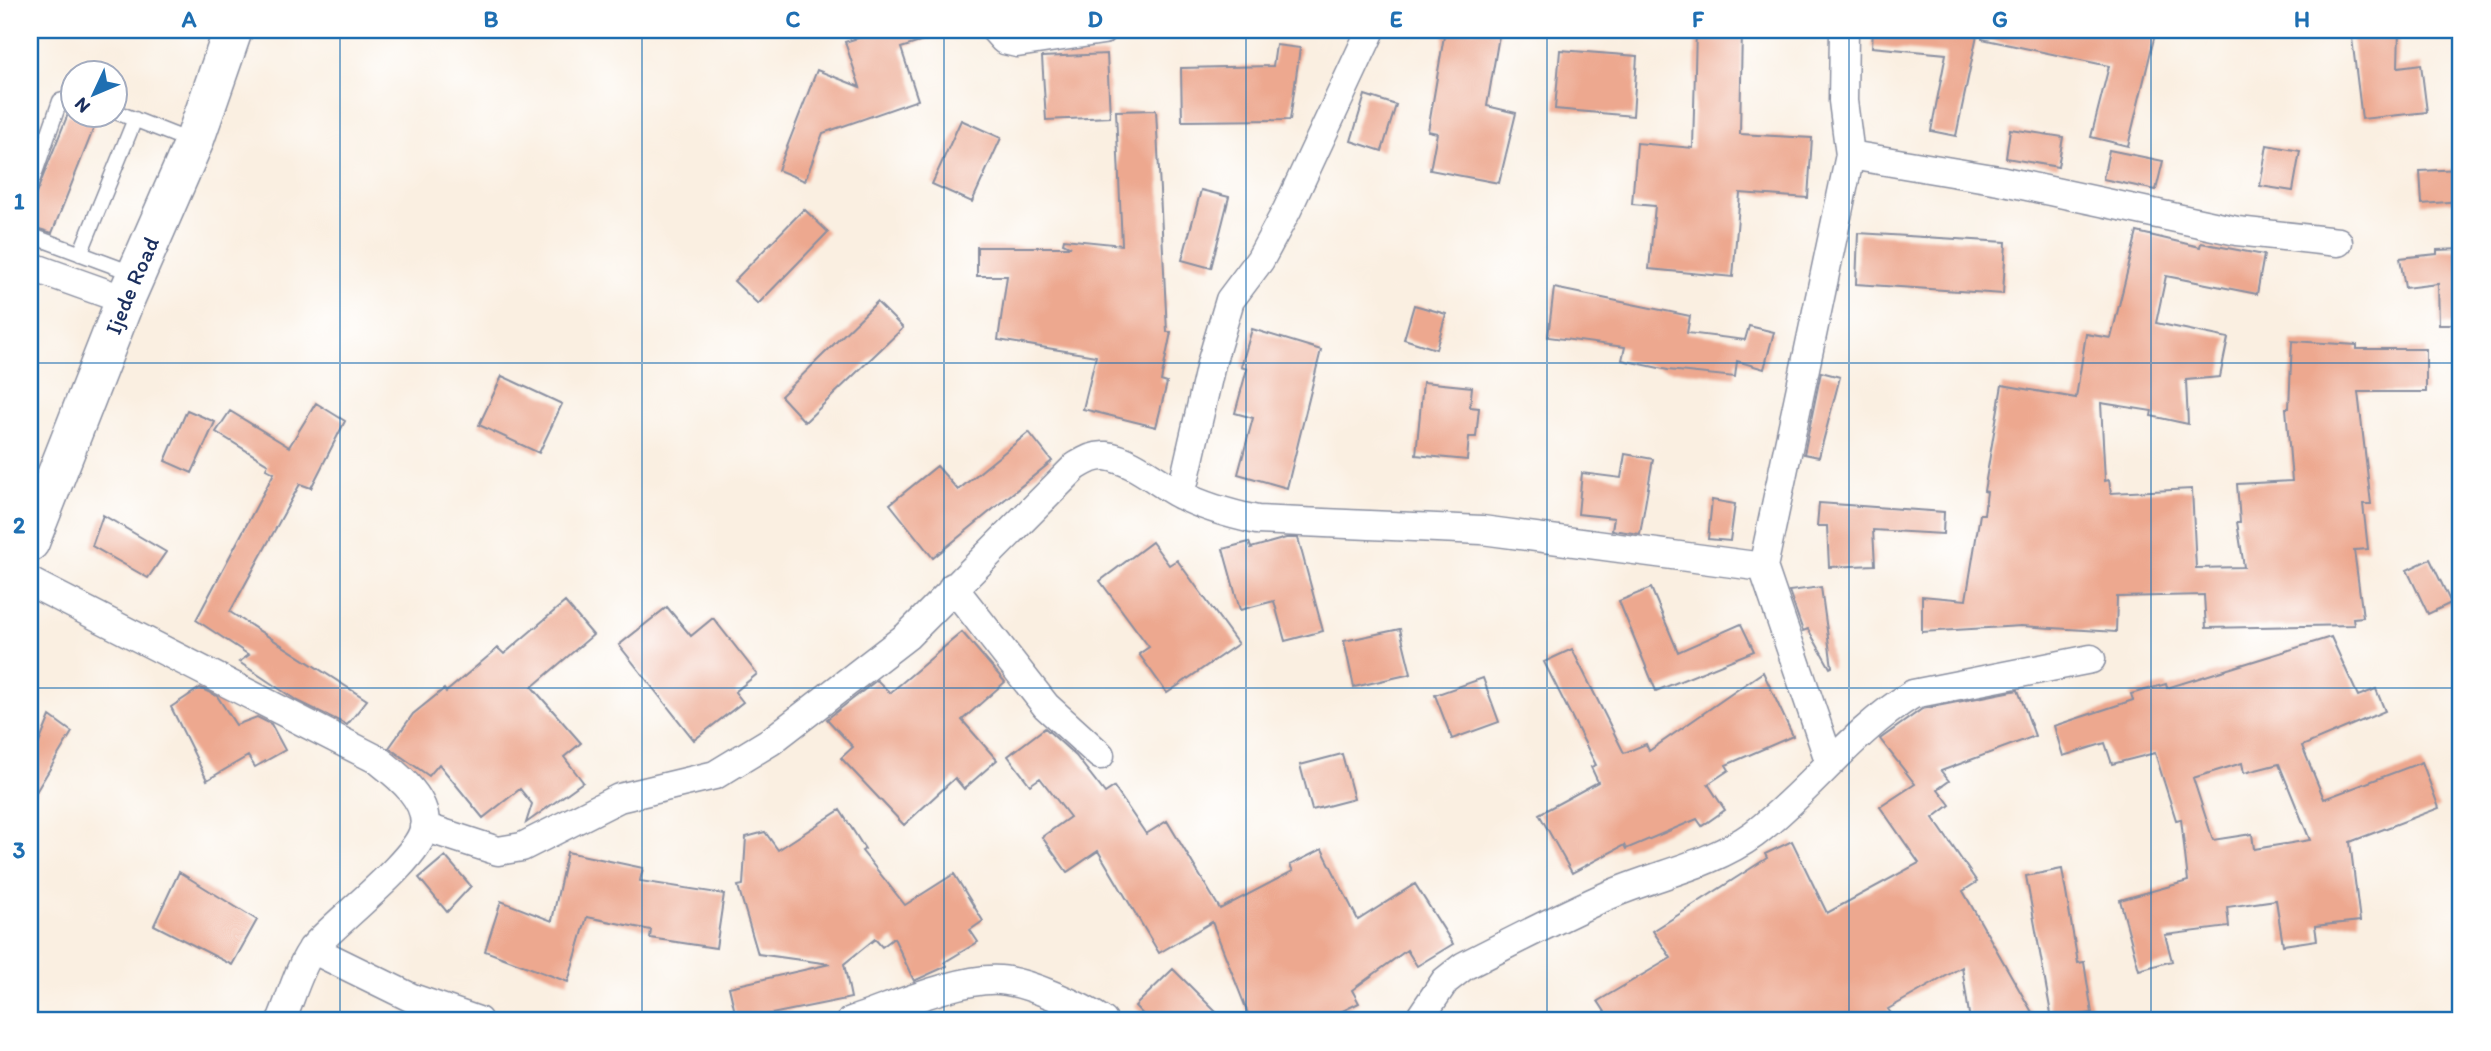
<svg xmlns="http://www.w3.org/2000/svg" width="2491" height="1051" font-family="Itim,sans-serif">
	<rect width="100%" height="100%" fill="#fff"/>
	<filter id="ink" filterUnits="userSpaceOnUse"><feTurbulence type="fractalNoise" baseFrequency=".0143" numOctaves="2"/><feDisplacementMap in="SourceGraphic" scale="14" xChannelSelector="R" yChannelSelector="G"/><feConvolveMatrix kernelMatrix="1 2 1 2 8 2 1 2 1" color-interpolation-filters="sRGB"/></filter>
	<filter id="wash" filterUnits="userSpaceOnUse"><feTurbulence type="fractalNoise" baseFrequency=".00686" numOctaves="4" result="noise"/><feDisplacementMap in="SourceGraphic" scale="28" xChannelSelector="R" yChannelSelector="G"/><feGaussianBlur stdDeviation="1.57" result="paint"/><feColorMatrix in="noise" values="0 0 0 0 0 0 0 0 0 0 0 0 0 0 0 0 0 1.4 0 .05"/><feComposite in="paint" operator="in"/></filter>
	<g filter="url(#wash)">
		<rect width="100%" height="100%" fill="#faefe1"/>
		<g id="blocks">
			<path fill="#eda88f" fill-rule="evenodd" d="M883 30H942V35L901 48 918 100 823 133 805 181 778 170 817 70 860 87 845 42Z
				M1445 30H1500L1487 106 1516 113 1499 183 1430 170 1437 133 1428 131Z
				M1696 30H1742L1740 134 1812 138 1808 198 1740 193 1733 277 1649 269 1655 206 1632 204 1637 143 1693 148Z
				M1873 30H1978L1956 136 1931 131 1946 54 1872 47Z
				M1983 30H2156L2128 146 2091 137 2109 66 1982 39Z
				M2351 30H2399L2398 67 2421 64 2427 112 2362 119Z
				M1276 45 1300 48 1290 120 1182 121 1181 68 1273 66Z
				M1560 50 1637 56 1633 116 1555 109Z
				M1107 54 1110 117 1046 120 1042 57Z
				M1365 95 1396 105 1382 151 1351 141Z
				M1156 110 1167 332H1171L1161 381 1167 383 1156 427 1083 409 1096 356 998 340 1007 276H977V247H1071L1063 243 1064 239 1122 245 1116 111Z
				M68 114 95 125 52 233 30 226V209Z
				M961 120 1001 138 972 202 932 184Z
				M2010 129 2063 137 2058 167 2006 158Z
				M2267 145 2300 151 2293 191 2260 186Z
				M2109 150 2163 161 2156 190 2103 179Z
				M2461 169V201L2422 204 2420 171Z
				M1201 190 1229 197 1211 268 1182 260Z
				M804 209 828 232 758 304 734 281Z
				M2137 232 2200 247 2201 243 2264 255 2257 294 2166 276 2156 323 2228 338 2220 377 2186 380 2188 424 2151 416 2152 411 2101 403 2105 481 2109 480 2111 493 2192 489 2196 568 2244 567 2237 522H2240L2237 484 2292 481 2286 408H2289L2292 341 2357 345V349H2426V392H2358L2371 504H2363L2368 549 2354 550 2363 617 2353 618 2354 625 2206 628 2204 595 2117 597 2116 632 2021 626 1922 632V596L1966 600 1980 514H1984L1987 492 1984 491 2002 385 2076 398 2086 334 2111 338Z
				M1858 233 2006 242 2003 294 1856 284Z
				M2461 249V324H2439L2438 284 2405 288 2400 258 2437 254V250Z
				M1554 288 1690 316 1687 333 1745 340 1749 326 1774 332 1764 369 1737 361 1735 377 1668 370 1622 360 1625 347 1548 337Z
				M877 302 903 328 805 422 781 396Z
				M1414 305 1446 314 1436 349 1404 339Z
				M1252 329 1321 350 1287 488 1238 474 1253 418 1235 413 1247 369 1241 367Z
				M1821 372 1840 377 1819 457 1804 454Z
				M502 376 562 404 539 453 479 425Z
				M1423 382 1472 387 1470 407 1479 408 1476 437H1469L1467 460 1416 455Z
				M316 403 345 421 311 488 300 484 230 612 367 700 347 725 296 700 239 662 249 655 196 620 274 473 266 469 268 464 216 432 230 411 289 447Z
				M187 410 215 422 192 473 165 461Z
				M1029 432 1052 461 933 558 890 504 937 466 958 490Z
				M1625 454 1653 459 1640 534 1612 530 1614 518 1578 514 1582 473 1621 478Z
				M1712 500 1735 504 1730 541 1708 539Z
				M1819 503 1944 512 1943 534 1873 530 1875 565 1829 567 1827 526H1817Z
				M103 515 166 552 148 578 92 546Z
				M1286 538H1298L1323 631 1285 641 1274 601 1240 610 1223 549 1249 542 1251 548Z
				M1152 542 1169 565 1177 560 1238 644 1167 693 1139 654 1149 647 1100 581Z
				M2430 559 2451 603 2428 614 2407 570Z
				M1821 587 1832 667 1830 668 1808 629 1803 631 1789 591Z
				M1651 588 1678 652 1741 624 1754 651 1656 691 1619 601Z
				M565 602 593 635 532 687 581 743 564 757 583 782 526 823 532 804 520 789 483 818 439 764 429 776 389 748 413 714 444 689 446 692 498 648 504 654Z
				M667 607 691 636 713 618 757 674 735 692 743 702 694 740 619 645Z
				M1400 629 1411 674 1354 687 1344 641Z
				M962 632 1005 682 962 720 997 760 964 789 955 778 904 825 841 758 853 747 827 719 877 680 890 693Z
				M2331 637 2358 696 2376 689 2385 711 2302 746 2324 799 2422 762 2439 808 2350 842 2360 921 2315 926 2317 940 2283 945 2276 900 2227 907 2229 927 2165 935 2172 961 2139 970 2120 900 2188 881 2181 819 2176 820 2155 753 2112 764 2105 743 2063 756 2054 726 2133 700 2131 694 2166 684 2167 688ZM2242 763 2244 773 2279 764 2310 840 2254 849 2252 834 2213 840 2193 778Z
				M1572 649 1624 753 1646 744 1649 751 1763 672 1793 736 1726 765 1729 770 1708 784 1725 810 1702 826 1697 819 1626 849 1624 845 1572 873 1539 814 1598 782 1591 767 1596 765 1544 662Z
				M1483 678 1499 722 1452 739 1435 695Z
				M200 688 217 696 236 725 257 717 271 724 285 750 255 767 248 756 207 780 171 707Z
				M2018 690 2035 736 1941 771 1949 781 1938 789 1950 805 1933 818 1977 882 1963 891 2037 1021H1970L1962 967 1888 1009 1896 1021H1611L1598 1001 1671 958 1653 931 1767 858 1765 854 1792 841 1827 913 1919 863 1880 807 1915 784 1880 739 1922 709Z
				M50 716 72 732 30 802V765Z
				M1045 728 1076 756 1105 793 1114 787 1146 834 1167 821 1220 909 1293 871 1290 865 1322 849 1358 920 1415 884 1453 944 1417 966 1407 950 1352 990 1359 1003 1322 1021H1251L1212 922 1159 953 1098 851 1067 872 1042 837 1070 817 1040 778 1030 785 1008 756Z
				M1342 754 1354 799 1312 810 1300 765Z
				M840 810 865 849 862 851 905 905 954 874 983 921 970 930 978 942 945 962 947 966 914 981 894 938 882 947 875 939 844 964 851 998 737 1021 729 987 830 964 758 954 738 886 743 885 746 837 765 832 778 850Z
				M567 852 643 868 640 881 724 894 716 948 650 938 651 930 587 917 568 982 485 951 501 901 552 921Z
				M445 856 471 886 447 912 419 878Z
				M2062 869 2078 963 2084 962 2092 1013 2052 1019 2026 876Z
				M179 872 257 920 232 965 154 925Z
				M1173 969 1225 1021H1149L1135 1006Z"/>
		</g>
	</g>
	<g filter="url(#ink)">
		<use href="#blocks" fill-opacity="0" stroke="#8a8fa0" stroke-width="2"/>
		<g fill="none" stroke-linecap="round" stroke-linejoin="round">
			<g stroke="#8a8fa0" stroke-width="17">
				<path id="service" d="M116 112 192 142
					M30 187 60 101 74 97
					M30 235 135 274
					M80 254 135 119"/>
			</g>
			<g stroke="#8a8fa0" stroke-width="31">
				<path id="minor" d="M995 30 1004 40 1017 43 1103 30
					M1850 155 1999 180 2237 231 2338 242
					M30 266 125 300
					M1181 495 1211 364 1230 300 1260 260 1287 210 1371 30
					M30 582 378 760C397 775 430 800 424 829 418 859 337 921 314 947 300 964 290 1001 281 1021
					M953 587 1046 706 1100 755
					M1830 763 1763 567 1850 155 1843 101 1844 30
					M424 827 498 851 522 847 619 798 715 775 771 741 907 636 1075 467C1085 461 1094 455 1106 456 1131 459 1157 482 1179 494 1204 507 1229 514 1257 520L1482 530 1763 567
					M312 949 412 998 478 1021
					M851 1021C891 1008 959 977 1000 980 1027 982 1081 1006 1103 1021
					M1418 1021 1445 981 1464 966C1512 942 1559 917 1607 896 1656 874 1710 866 1754 834 1810 791 1852 731 1913 694L2091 659"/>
			</g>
			<g stroke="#8a8fa0" stroke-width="41">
				<g id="secondary">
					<path id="s1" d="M30 542 125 300 194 142 233 30"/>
				</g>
			</g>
			<use href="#service" stroke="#fff" stroke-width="14"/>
			<use href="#minor" stroke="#fff" stroke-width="28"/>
			<use href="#secondary" stroke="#fff" stroke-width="38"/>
		</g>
	</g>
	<path fill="none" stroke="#1f6fb2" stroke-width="2" stroke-opacity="0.55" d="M340 30V1021M642 30V1021M944 30V1021M1246 30V1021M1547 30V1021M1849 30V1021M2151 30V1021M30 363H2461M30 688H2461"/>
	<g text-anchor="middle" stroke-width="6" stroke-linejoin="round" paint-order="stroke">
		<g font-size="23" fill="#1b2f5e" stroke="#fff">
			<text dy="8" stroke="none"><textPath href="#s1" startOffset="276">Ijede Road</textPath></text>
		</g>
	</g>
	<rect width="2491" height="1051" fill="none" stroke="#fff" stroke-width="77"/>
	<g transform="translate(94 94) rotate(226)"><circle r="33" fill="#ffffff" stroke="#a4acbf" stroke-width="2"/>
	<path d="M0-5L12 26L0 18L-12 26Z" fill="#1f6fb2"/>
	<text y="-10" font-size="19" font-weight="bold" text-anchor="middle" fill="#1b2f5e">N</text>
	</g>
	<rect x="38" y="38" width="2414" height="974" fill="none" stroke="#1f6fb2" stroke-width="2.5"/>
	<g font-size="23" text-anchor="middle" font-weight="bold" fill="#1f6fb2">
		<text x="189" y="27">A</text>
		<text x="491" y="27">B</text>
		<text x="793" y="27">C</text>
		<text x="1095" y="27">D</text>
		<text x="1396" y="27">E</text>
		<text x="1698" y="27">F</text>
		<text x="2000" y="27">G</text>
		<text x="2302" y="27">H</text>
		<text x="19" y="209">1</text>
		<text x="19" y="533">2</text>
		<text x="19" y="858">3</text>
	</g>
</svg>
